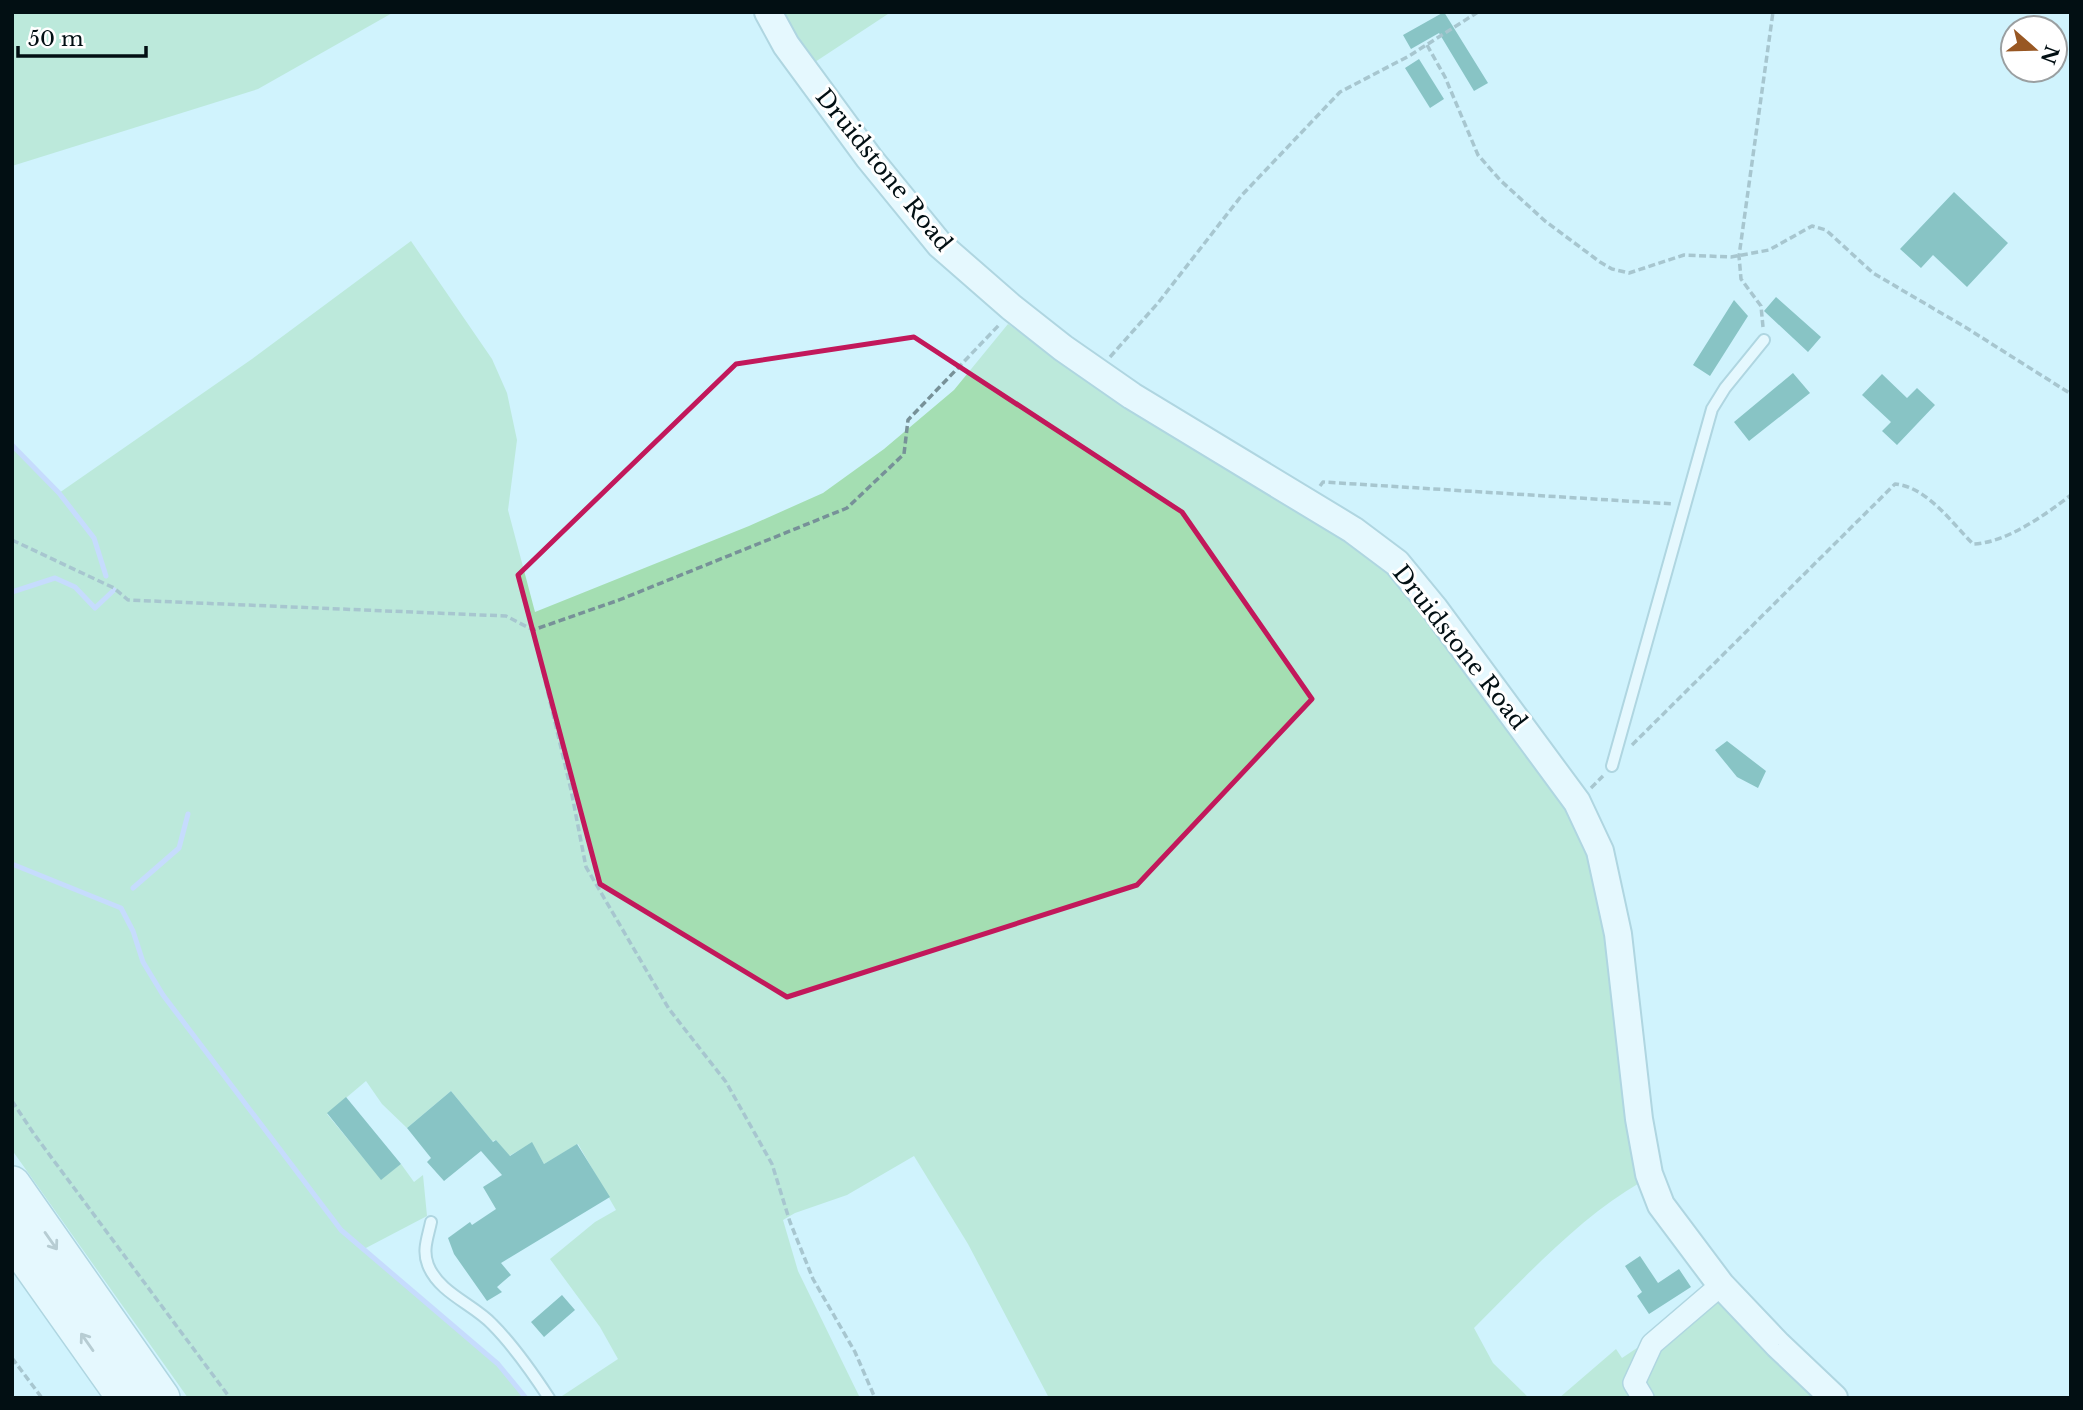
<svg xmlns="http://www.w3.org/2000/svg" width="2083" height="1410" font-family="'Libre Baskerville',serif">
	<rect width="100%" height="100%" fill="#d0f3fd"/>
	<path fill="#a4deb2" d="M12 12H394L258 89 12 166Z
		M776 12H891L815 62 793 44Z
		M411 241 492 359 507 393 517 440 508 510 535 612 749 526 823 493 884 449 954 390 1008 324 1082 376 1390 569 1558 795 1596 874 1641 1182C1580 1217 1524 1278 1474 1328L1493 1363 1529 1398H1049L968 1244 914 1156 847 1195 795 1213 783 1220 798 1271 860 1398H559L618 1359 600 1327 550 1259 595 1222 616 1210 578 1144 544 1164 532 1143 509 1156 496 1140 492 1141 451 1091 407 1128 382 1104 366 1081 327 1114 381 1179 401 1164 414 1182 423 1175 427 1216 364 1249 498 1364 526 1398H188L12 1150V445L59 493 252 359Z
		M1718 1299 1818 1398H1559L1616 1349 1622 1358 1637 1348 1659 1350Z"/>
	<g fill="none" stroke-linecap="round" stroke-linejoin="round">
		<path stroke="#bbc0fd" stroke-width="5" d="M12 445 59 493 94 538 106 576
			M12 592 55 578 75 587 95 608 114 590
			M12 864 121 908 133 931 143 962 163 995 341 1230 498 1364 526 1398
			M133 888 179 848 188 814"/>
	</g>
	<path fill="#328c82" d="M1444 12 1488 83 1474 91 1439 33 1411 49 1403 35Z
		M1419 59 1444 99 1430 108 1405 68Z
		M1954 192 2008 243 1967 287 1933 255 1921 268 1900 249Z
		M1776 297 1821 337 1808 352 1764 311Z
		M1734 300 1748 316 1710 376 1693 365Z
		M1793 373 1810 393 1749 441 1734 422Z
		M1882 374 1907 398 1917 388 1935 405 1897 445 1882 431 1891 422 1862 395Z
		M1727 741 1766 771 1758 788 1737 777 1715 750Z
		M451 1091 493 1142 496 1140 510 1156 532 1142 544 1164 577 1144 610 1197 501 1263 511 1275 497 1287 502 1292 487 1301 454 1254 448 1238 470 1222 472 1225 496 1209 483 1187 502 1175 481 1151 444 1181 427 1162 431 1158 407 1128Z
		M346 1097 401 1164 381 1180 327 1113Z
		M1640 1256 1658 1283 1679 1269 1691 1287 1649 1314 1637 1296 1642 1292 1625 1266Z
		M562 1295 575 1310 544 1337 531 1322Z"/>
	<g fill="none" stroke-linecap="round" stroke-linejoin="round">
		<g stroke="#88b3be" stroke-width="14">
			<path id="service" d="M1612 766 1712 409 1725 388 1764 340
				M431 1222C428 1237 422 1250 428 1265 439 1293 473 1304 492 1324 514 1346 532 1372 549 1398"/>
		</g>
		<g stroke="#88b3be" stroke-width="24">
			<path id="minor" d="M1643 1398 1634 1383 1652 1344 1721 1285"/>
		</g>
		<g stroke="#88b3be" stroke-width="30">
			<path id="tertiary" d="M768 12 786 45 869 158 940 245 1011 307 1063 348 1132 396 1353 530 1397 563 1434 608 1577 802 1600 851 1618 934 1639 1119 1649 1174 1661 1205 1721 1285 1778 1345 1834 1398"/>
		</g>
		<g stroke="#88b3be" stroke-width="40">
			<path id="motorway" d="M12 1185 161 1398
				M12 1237 126 1398"/>
		</g>
		<path stroke="#779198" stroke-width="3.5" stroke-dasharray="7 3.5" stroke-linecap="butt" d="M1427 45 1445 77 1478 155 1500 180 1545 221 1600 262 1612 269 1629 273 1684 255 1731 257 1769 250 1812 226 1826 230 1873 273 1965 327 2071 394
			M1763 327 1761 306 1741 279 1739 256 1773 12
			M1110 357 1158 303 1242 195 1340 92 1409 56 1478 12
			M1320 486 1323 482 1674 504
			M12 540 114 588 128 600 506 616 533 630 619 600 847 508 904 454 908 420 999 325
			M533 630 571 790 586 867 669 1009 726 1082 772 1164 790 1222 813 1279 855 1352 875 1398
			M1632 745 1895 484C1927 487 1951 522 1973 544 2006 543 2045 515 2071 495
			M1591 788 1603 776
			M12 1101 34 1134 230 1398
			M12 1358 42 1398"/>
		<use href="#service" stroke="#fff" stroke-width="10"/>
		<use href="#minor" stroke="#fff" stroke-width="21"/>
		<use href="#tertiary" stroke="#fff" stroke-width="26"/>
		<use href="#motorway" stroke="#fff" stroke-width="37"/>
	</g>
	<defs><path id="oneway-shaft" d="M-6 0H5M1.5-3L5.5 0L1.5 3" fill="none" stroke-width="1.6" stroke-linecap="round" stroke-linejoin="round" transform="scale(1.75)"/></defs>
	<g stroke="#9a9fa1">
		<use href="#oneway-shaft" transform="translate(51 1241) rotate(55)"/>
		<use href="#oneway-shaft" transform="translate(87 1342) rotate(-125)"/>
	</g>
	<path d="M0 0H2083V1410H0ZM914 337 1182 512 1312 699 1137 885 787 997 600 884 518 575 736 364Z" fill="#d0f3fd" fill-opacity=".55" fill-rule="evenodd"/>
	<path fill="none" stroke="#c2185b" stroke-width="5" stroke-linejoin="round" d="M914 337 1182 512 1312 699 1137 885 787 997 600 884 518 575 736 364Z"/>
	<g text-anchor="middle" stroke-width="6" stroke-linejoin="round" paint-order="stroke">
		<g font-size="23" fill="#020f13" stroke="#fff">
			<text transform="translate(884 170) rotate(51)" y="8">Druidstone Road</text>
			<text transform="translate(1460 647) rotate(52)" y="8">Druidstone Road</text>
		</g>
	</g>
	<rect width="2083" height="1410" fill="none" stroke="#020f13" stroke-width="28"/>
	<g transform="translate(2034 49) rotate(110)"><circle r="33" fill="#ffffff" stroke="#9a9fa1" stroke-width="2"/>
	<path d="M0-5L12 26L0 18L-12 26Z" fill="#985723"/>
	<text y="-10" font-size="19" font-weight="bold" text-anchor="middle" fill="#020f13">N</text>
	</g>
	<path d="M18 46v10h128v-10" fill="none" stroke="#020f13" stroke-width="3.5"/>
	<text x="28" y="46" font-size="21" fill="#020f13" stroke="#ffffff" stroke-width="5" paint-order="stroke">50 m</text>
</svg>
